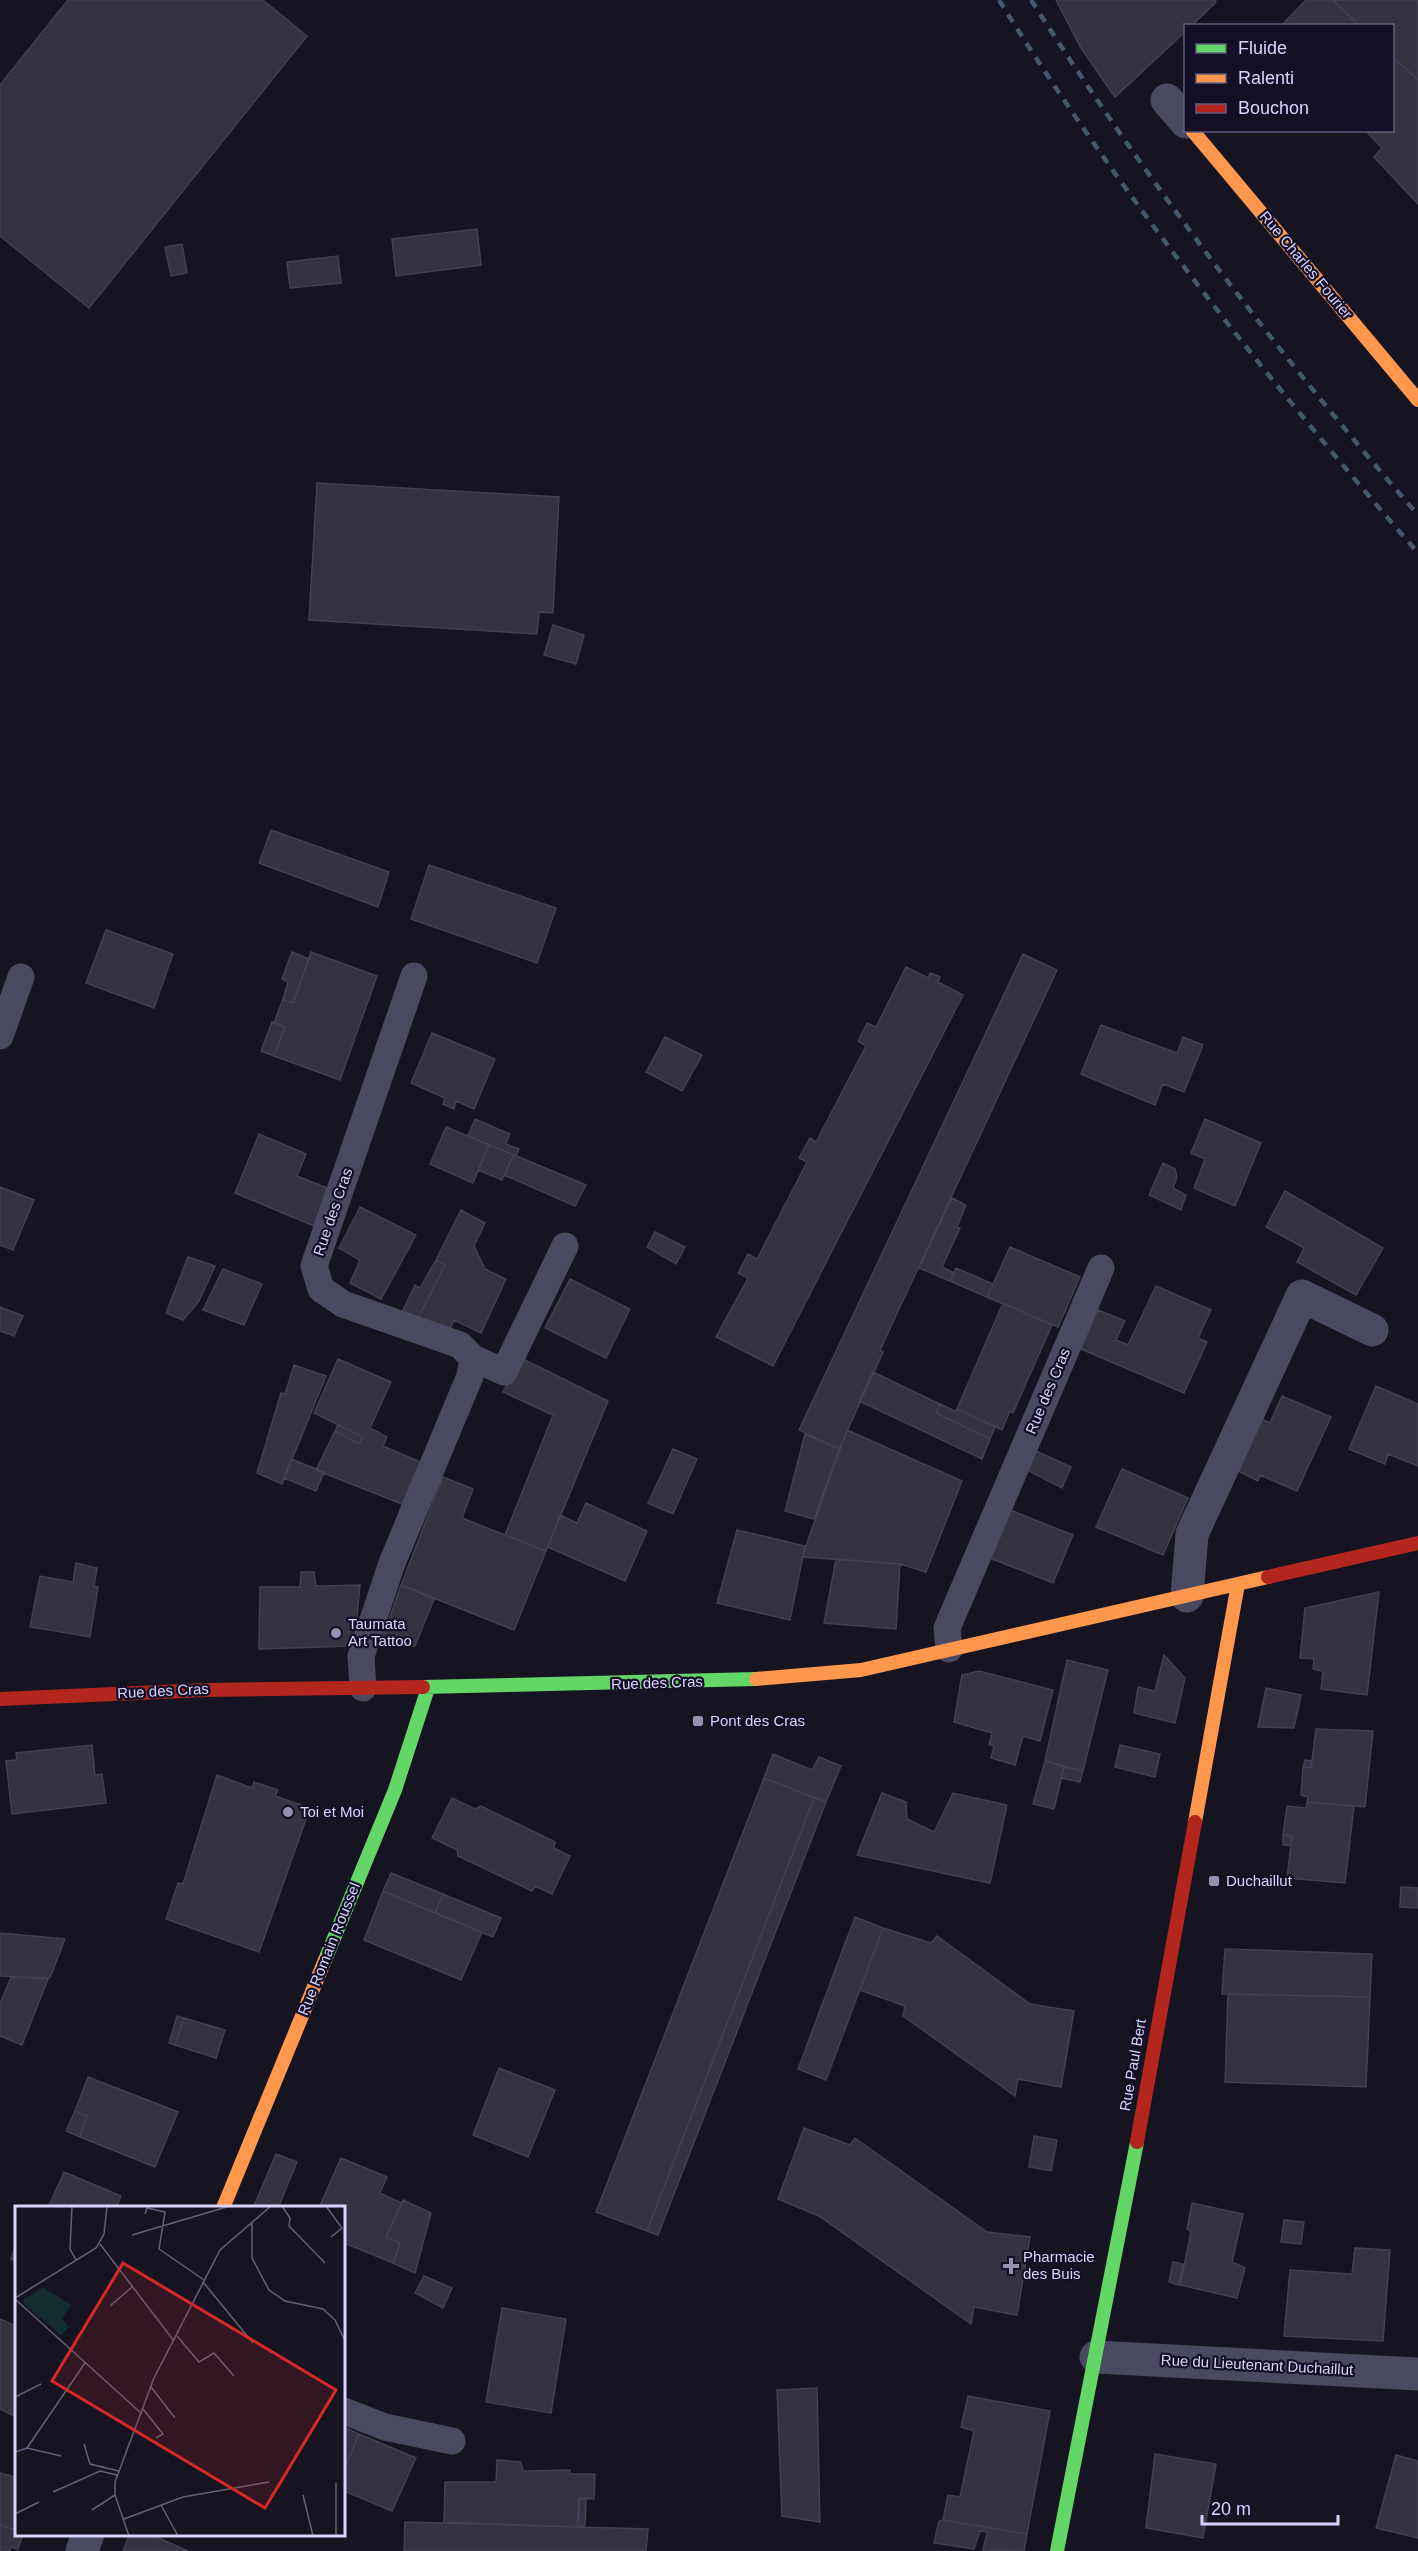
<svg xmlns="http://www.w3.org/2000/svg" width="1418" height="2551" font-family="Arial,sans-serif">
	<rect width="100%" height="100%" fill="#161421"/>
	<path fill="#343243" stroke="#433f54" stroke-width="1.5" d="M68 0H263L307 36 89 308 0 236V85Z
		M1056 0H1215L1216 2 1191 26H1186V31L1115 97 1081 48Z
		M1306 0H1333L1360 26H1281Z
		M1333 0H1418V80L1392 56V26H1360Z
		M1392 56 1418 80V204L1374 157 1382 148 1365 130H1392Z
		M477 229 481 265 396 276 392 239Z
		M182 244 187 273 171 276 165 247Z
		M338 256 341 283 290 288 287 262Z
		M317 483 559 497 553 613 539 612 537 634 309 620Z
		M553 625 584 635 576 664 544 655Z
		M271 830 389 872 378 907 259 863Z
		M429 865 556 908 537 963 411 919Z
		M106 930 173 954 154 1008 86 983Z
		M292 952 309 959 293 1003 283 999 288 982 282 979Z
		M311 952 377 976 340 1080 274 1056 285 1027 274 1023 283 999 293 1003Z
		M1023 954 1057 970 880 1350 883 1352 839 1449 799 1430Z
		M906 967 928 978 930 973 940 977 938 982 963 995 773 1366 716 1337 748 1278 738 1273 748 1254 757 1259 807 1162 799 1158 810 1138 816 1142 866 1046 858 1041 867 1023 876 1027Z
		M272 1022 285 1027 274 1056 261 1051Z
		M1101 1025 1177 1053 1183 1037 1203 1045 1184 1092 1163 1084 1155 1105 1081 1074Z
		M432 1033 495 1059 474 1109 456 1101 454 1109 443 1104 445 1098 411 1083Z
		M665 1037 702 1055 682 1091 646 1072Z
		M475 1119 510 1134 506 1144 519 1149 516 1156 468 1136Z
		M1205 1119 1261 1143 1235 1206 1194 1188 1205 1159 1191 1153Z
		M446 1127 489 1145 473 1183 430 1164Z
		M259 1134 306 1154 297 1176 327 1188 314 1226 235 1193Z
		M489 1145 514 1155 502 1180 478 1170Z
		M514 1155 586 1185 575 1206 504 1175Z
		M1163 1163 1175 1169 1177 1177 1173 1188 1186 1195 1181 1210 1149 1195Z
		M0 1187 34 1200 13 1250 0 1245Z
		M1285 1191 1383 1248 1356 1295 1297 1262 1304 1248 1266 1227Z
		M952 1198 966 1205 957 1227 960 1228 942 1267 954 1273 950 1281 919 1268Z
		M360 1207 416 1235 381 1299 350 1283 360 1260 339 1248Z
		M461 1210 485 1223 474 1246 485 1269 506 1279 481 1333 454 1320 449 1331 417 1320 445 1265 436 1260Z
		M655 1232 685 1247 676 1264 647 1247Z
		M1010 1247 1080 1277 1058 1327 987 1297Z
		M188 1257 215 1266 199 1301 183 1320 166 1313Z
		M436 1260 445 1265 417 1320 401 1314 415 1285 420 1288Z
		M956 1268 993 1284 987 1297 950 1281Z
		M223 1269 262 1284 244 1325 203 1310Z
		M570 1279 630 1309 606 1358 545 1328Z
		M1156 1286 1211 1310 1198 1338 1207 1342 1184 1393 1081 1349 1098 1310 1125 1321 1116 1340 1128 1345Z
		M1003 1303 1052 1325 1013 1413 1010 1411 1002 1430 957 1409Z
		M0 1307 23 1316 14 1336 0 1331Z
		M521 1358 608 1401 546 1551 505 1535 553 1415 503 1392Z
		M338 1359 391 1382 370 1428 387 1437 383 1446 420 1462 402 1504 316 1470 335 1431 359 1444 363 1437 314 1413Z
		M294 1365 326 1376 282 1484 257 1473 281 1393 285 1394Z
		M873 1372 940 1404 936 1413 990 1439 982 1459 859 1401Z
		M1376 1386 1418 1404V1466L1388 1454 1385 1464 1349 1449Z
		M1282 1396 1331 1417 1297 1491 1260 1475 1258 1481 1234 1469 1257 1417 1270 1423Z
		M940 1404 955 1411 957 1409 995 1427 990 1439 936 1413Z
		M338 1425 363 1437 359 1444 335 1431Z
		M847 1430 962 1481 926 1572 900 1564 802 1557Z
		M805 1434 839 1449 814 1519 785 1511Z
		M673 1449 697 1459 673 1514 648 1503Z
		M1036 1451 1071 1467 1062 1488 1027 1470Z
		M291 1459 324 1472 316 1491 284 1478Z
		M1122 1469 1188 1498 1163 1555 1096 1527Z
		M443 1477 473 1489 462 1518 546 1551 514 1630 401 1585Z
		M586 1503 647 1531 625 1581 548 1547 560 1515 577 1523Z
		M1010 1510 1073 1535 1053 1583 990 1558Z
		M737 1530 805 1546 790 1620 717 1603Z
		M836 1559 900 1564 896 1629 824 1623Z
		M76 1563 97 1568 94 1586 98 1587 90 1637 30 1627 40 1576 73 1582Z
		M301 1572H314L316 1586 360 1585 354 1646 259 1649 260 1587H300Z
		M401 1585 434 1599 415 1646 380 1645Z
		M1379 1592 1367 1695 1321 1689 1323 1671 1313 1669 1314 1659 1300 1658 1305 1608Z
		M1164 1655 1185 1678 1175 1723 1134 1713 1138 1687 1155 1691Z
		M1067 1660 1108 1670 1083 1771 1045 1761Z
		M979 1671 1053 1690 1040 1741 1023 1736 1015 1765 991 1758 994 1746 989 1745 992 1733 954 1722 962 1675Z
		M1266 1688 1301 1695 1294 1728 1258 1727Z
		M1316 1729 1373 1731 1365 1807 1307 1802 1308 1797 1301 1795 1303 1767 1311 1768Z
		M92 1745 95 1775 102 1774 106 1803 12 1814 6 1761 17 1760 16 1753Z
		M1120 1745 1160 1754 1155 1777 1115 1767Z
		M773 1754 812 1770 819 1757 841 1766 826 1802 764 1778Z
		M1305 1760 1312 1761 1311 1768 1303 1767Z
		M1045 1761 1064 1767 1054 1809 1033 1804Z
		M1064 1767 1083 1771 1080 1782 1061 1778Z
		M217 1775 252 1788 254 1782 278 1790 275 1796 310 1808 259 1952 166 1919 178 1883 183 1884Z
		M764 1778 814 1798 647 2231 596 2212Z
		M882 1793 906 1802 907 1819 934 1832 953 1793 1007 1805 990 1883 857 1855Z
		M452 1798 475 1809 481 1806 555 1842 554 1848 570 1856 552 1894 535 1886 532 1891 458 1856 457 1850 432 1838Z
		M814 1798 826 1802 658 2235 647 2231Z
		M1307 1802 1354 1806 1345 1883 1287 1878 1292 1836 1283 1835 1287 1806 1306 1808Z
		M1283 1835 1292 1836 1291 1846 1283 1845Z
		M391 1873 443 1894 435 1913 383 1891Z
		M1401 1887 1418 1888V1908L1400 1907Z
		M383 1891 482 1932 461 1980 364 1940Z
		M443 1894 501 1918 493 1937 435 1913Z
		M855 1917 883 1928 826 2080 798 2069Z
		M883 1928 931 1943 937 1936 1030 2004 1074 2011 1061 2087 1018 2079 1015 2096 903 2016 905 2006 860 1990Z
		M0 1933 65 1939 50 1978 0 1976Z
		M1225 1949 1372 1954 1370 1997 1222 1994Z
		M11 1977 48 1979 22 2045 0 2036V2004Z
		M1228 1994 1370 1997 1366 2087 1225 2082Z
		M177 2016 184 2018 175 2045 169 2043Z
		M184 2018 225 2030 216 2058 175 2045Z
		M499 2068 555 2090 528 2157 473 2135Z
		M88 2077 178 2112 155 2167 80 2137 87 2116 75 2111Z
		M75 2111 87 2116 80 2137 66 2131Z
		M804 2128 850 2145 855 2138 987 2232 1030 2237 1017 2315 974 2307 971 2324 819 2216 778 2199Z
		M1034 2136 1057 2140 1051 2171 1029 2167Z
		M276 2154 297 2162 278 2208H258L254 2206Z
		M341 2158 387 2177 380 2193 402 2203 386 2237 400 2243 393 2263 344 2243V2208H319Z
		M64 2172 121 2196 116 2208H48Z
		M403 2200 431 2213 415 2273 393 2263 400 2243 386 2237Z
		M1192 2203 1243 2214 1232 2262 1245 2268 1237 2298 1180 2285 1191 2232 1187 2229Z
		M1284 2220 1304 2222 1301 2244 1281 2242Z
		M16 2244V2262L11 2259Z
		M1355 2248 1390 2250 1383 2341 1284 2336 1290 2270 1352 2274Z
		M1173 2262 1183 2264 1179 2285 1169 2282Z
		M424 2276 452 2288 443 2308 415 2293Z
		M502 2308 566 2319 551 2413 486 2402Z
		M0 2319 16 2326V2417L0 2409Z
		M817 2388 820 2522 782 2516 777 2390Z
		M968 2396 1050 2411 1027 2534 943 2520 948 2495 960 2497 974 2431 961 2427Z
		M344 2427 359 2434 344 2469Z
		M359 2434 416 2458 392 2511 344 2491V2469Z
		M1155 2454 1216 2464 1203 2538 1146 2528Z
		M1396 2455 1418 2461V2538L1376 2528Z
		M497 2460 521 2462 523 2471 570 2470V2474H595L594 2499 579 2498 577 2527 444 2522 445 2482H496Z
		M0 2473 16 2477V2530L0 2525Z
		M579 2499H586L585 2526H579Z
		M943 2520 1027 2534 1024 2551 983 2550 987 2532 980 2531 974 2549 934 2543 939 2521Z
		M405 2522 648 2529 646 2551H404Z
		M0 2525 16 2530V2534H23L18 2549 11 2547 10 2551H0Z
		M130 2534H150L188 2551H123Z"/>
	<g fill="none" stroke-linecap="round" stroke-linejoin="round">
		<path stroke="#4a4962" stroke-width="27" d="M0 1036 21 977
			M473 1358 504 1372 565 1246
			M949 1649 947 1628 1101 1268
			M363 1688 361 1656 392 1563 470 1376 473 1358 460 1345 343 1304 321 1289 314 1266 414 976
			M344 2411 385 2427 452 2441"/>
		<path stroke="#4a4962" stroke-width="33" d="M1167 100 1186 122
			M1187 1596 1192 1534 1302 1296 1372 1330
			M1096 2357 1418 2374
			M82 2551 88 2534"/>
		<path stroke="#63d668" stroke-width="14" d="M423 1687 756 1679
			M325 1960 395 1790 428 1688
			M1057 2551 1137 2142"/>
		<path stroke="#ff974d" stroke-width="14" d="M1192 130 1418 400
			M756 1679 861 1670 1268 1577
			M1195 1822 1238 1584
			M223 2208 325 1960"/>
		<path stroke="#b3261e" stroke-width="14" d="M1268 1577 1418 1543
			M0 1699 206 1690 423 1687
			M1137 2142 1195 1822"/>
		<path stroke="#43596b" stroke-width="4.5" stroke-dasharray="9 8" stroke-linecap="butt" d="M999 0C1121 196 1267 379 1418 553
			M1031 0C1147 181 1277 353 1418 515"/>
	</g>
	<g fill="#9591b1" stroke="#130f26" stroke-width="2">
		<circle cx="336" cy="1633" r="6"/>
		<rect x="692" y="1715" width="12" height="12" rx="3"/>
		<circle cx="288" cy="1812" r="6"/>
		<rect x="1208" y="1875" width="12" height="12" rx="3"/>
		<path d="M1008 2257h6v6h6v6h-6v6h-6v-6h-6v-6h6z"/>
	</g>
	<g text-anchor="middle" stroke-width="4.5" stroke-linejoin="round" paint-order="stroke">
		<g font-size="15" fill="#d9d4ff" stroke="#130f26">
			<text transform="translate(1306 265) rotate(50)" y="5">Rue Charles Fourier</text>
			<text transform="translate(333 1212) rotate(-71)" y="5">Rue des Cras</text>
			<text transform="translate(1048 1391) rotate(-67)" y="5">Rue des Cras</text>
			<text transform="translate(657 1683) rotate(-2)" y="5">Rue des Cras</text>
			<text transform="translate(163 1691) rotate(-3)" y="5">Rue des Cras</text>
			<text transform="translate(329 1949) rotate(-68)" y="5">Rue Romain Roussel</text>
			<text transform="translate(1133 2065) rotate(-80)" y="5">Rue Paul Bert</text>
			<text transform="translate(1257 2365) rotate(3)" y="5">Rue du Lieutenant Duchaillut</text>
		</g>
		<g font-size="15" fill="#d9d4ff" stroke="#130f26" text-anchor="start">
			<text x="348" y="1629">Taumata<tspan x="348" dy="17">Art Tattoo</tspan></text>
			<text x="710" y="1726">Pont des Cras</text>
			<text x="300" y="1817">Toi et Moi</text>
			<text x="1226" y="1886">Duchaillut</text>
			<text x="1023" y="2262">Pharmacie<tspan x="1023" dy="17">des Buis</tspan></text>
		</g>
	</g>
	<g transform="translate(15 2206)">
		<rect width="330" height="330" fill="#161421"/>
		<path d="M28 81 56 99 47 112 54 121 46 129 9 98V93Z" fill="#132c2d"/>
		<path fill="none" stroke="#64617a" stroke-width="1.5" d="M57 0 55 43 61 54M267 0 275 12 274 20 310 57M311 0 327 22 316 31M130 8 132 2 150 6 144 43 189 74M237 17V52L254 84 270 95 308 103 320 114 330 135M117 29 215 0M85 38 159 135M188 76 238 137M0 92 81 42 89 28 92 0M0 93 127 208M95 100 117 81M162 130 184 156 199 147 219 170M136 181 160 212M0 191 26 178M128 203 148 228 141 232M69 238 75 258 104 265M12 242 70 157M0 246 12 242 46 250M38 286 85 265 102 269M288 289 298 330M146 299 163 330M77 304 100 289M0 308 24 296M109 313 168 291 254 276M114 330 100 289V276L139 172 205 44 256 0M321 330V277"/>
		<path fill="#d62828" fill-opacity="0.15" stroke="#d62828" stroke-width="3" d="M108 57 321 184 250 302 37 175Z"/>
		<rect width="330" height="330" fill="none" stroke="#d9d4ff" stroke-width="3"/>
	</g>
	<rect x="1184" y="24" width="210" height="108" fill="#130f26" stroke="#625e7d" stroke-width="1.5"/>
	<rect x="1196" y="44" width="30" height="9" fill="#63d668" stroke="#625e7d" stroke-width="1.5"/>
	<text x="1238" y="54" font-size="18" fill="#d9d4ff">Fluide</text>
	<rect x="1196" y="74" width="30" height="9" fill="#ff974d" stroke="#625e7d" stroke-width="1.5"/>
	<text x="1238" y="84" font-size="18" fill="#d9d4ff">Ralenti</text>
	<rect x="1196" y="104" width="30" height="9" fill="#b3261e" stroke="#625e7d" stroke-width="1.5"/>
	<text x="1238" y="114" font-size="18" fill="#d9d4ff">Bouchon</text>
	<path d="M1202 2515v9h136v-9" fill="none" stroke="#d9d4ff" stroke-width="3"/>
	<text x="1211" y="2515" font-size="18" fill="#d9d4ff" stroke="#130f26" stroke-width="4.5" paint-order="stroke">20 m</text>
</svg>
